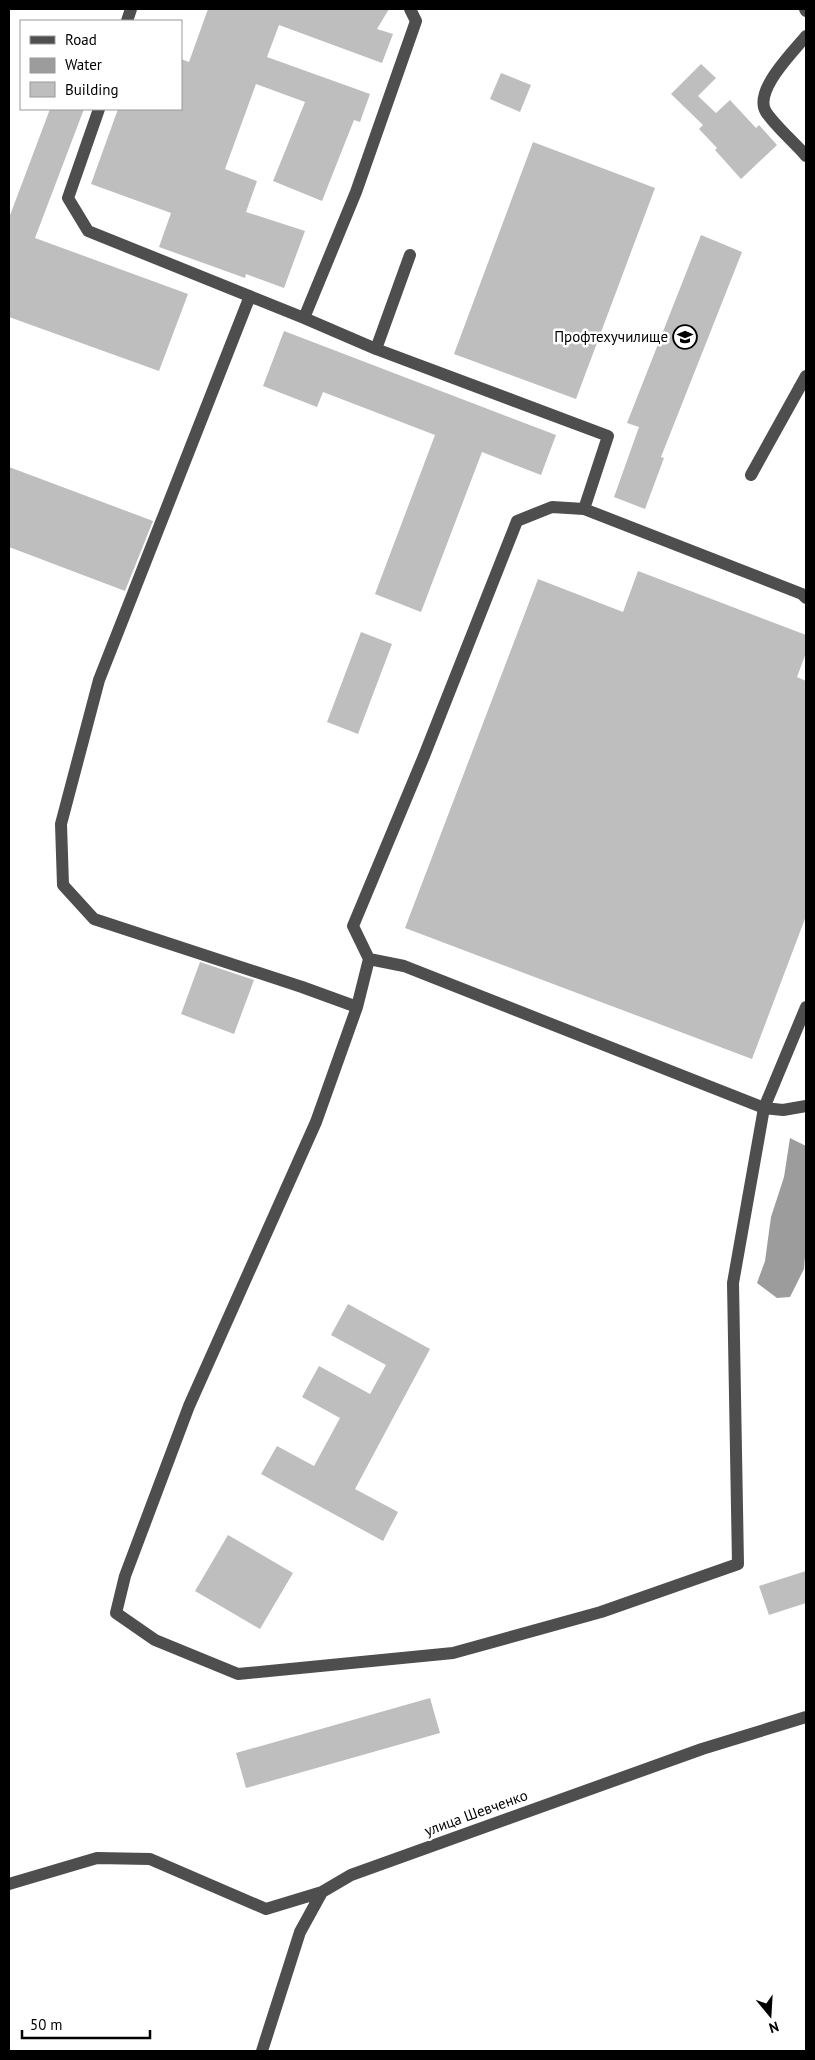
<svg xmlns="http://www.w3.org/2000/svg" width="815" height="2060" font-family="'PT Sans',sans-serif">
	<rect width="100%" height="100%" fill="#fff"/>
	<path fill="#9c9c9c" d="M790 1138 806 1146V1244L804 1269 790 1297 777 1298 757 1283 765 1261 771 1217 784 1177Z"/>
	<path fill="#bebebe" d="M208 9H389L377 29 393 34 382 63 279 25 267 57 370 94 360 122 354 120 322 201 273 181 305 102 256 84 225 169 257 181 246 212 305 231 284 288 246 274 245 278 159 247 171 213 91 184 118 109H181V59L189 62Z
		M701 64 716 78 698 96 716 113 730 100 756 128 759 125 777 145 741 179 715 150 717 148 699 129 703 125 671 94Z
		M501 73 531 85 520 112 490 99Z
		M50 109H84L35 238 188 294 159 371 9 317V218Z
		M533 142 655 188 576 399 454 354Z
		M701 235 742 252 661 457 664 458 645 509 614 497 639 427 627 423Z
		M284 331 556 435 541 475 482 452 421 612 375 594 435 435 323 392 317 407 263 386Z
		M9 467 153 521 125 591 9 547Z
		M638 571 806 635V653L797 677 806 681V916L752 1059 405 928 538 579 623 612Z
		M361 632 392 644 358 734 327 722Z
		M200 962 254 980 234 1034 181 1014Z
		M348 1304 430 1349 355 1489 398 1512 383 1541 261 1474 277 1446 314 1466 340 1418 302 1397 319 1366 370 1394 386 1365 331 1335Z
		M228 1535 293 1573 260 1629 195 1591Z
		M806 1571V1603L769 1615 759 1586Z
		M430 1698 440 1733 246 1788 236 1753Z"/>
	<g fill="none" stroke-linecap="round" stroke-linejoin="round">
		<path stroke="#4e4e4e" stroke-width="12" d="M805 9 806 11
			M127 21 131 9
			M806 36C793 52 753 91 766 112 775 126 795 143 806 156
			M99 109 68 198 88 231 304 318 376 349 608 436 584 509 802 594 806 598
			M250 296 99 680 61 824 63 885 94 919 302 987 357 1007
			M304 318 356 192 416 21 410 9
			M376 349 410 255
			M751 475 806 376
			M584 509 552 507 517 521 424 756 353 926 369 959 357 1007 316 1122 189 1406 125 1576 116 1613 155 1640 238 1674 453 1653 601 1612 738 1564 733 1283 764 1108 806 1007
			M369 959 404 966 764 1108 783 1110 806 1106
			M9 1884 97 1858 150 1859 266 1909 322 1892
			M262 2051 300 1932 322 1892 351 1875 702 1749 806 1717"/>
	</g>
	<defs>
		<g id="university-ring" transform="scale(1.25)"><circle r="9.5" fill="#fff" stroke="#000" stroke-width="1.5"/><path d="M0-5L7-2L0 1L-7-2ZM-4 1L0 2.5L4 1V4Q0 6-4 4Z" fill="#000"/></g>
	</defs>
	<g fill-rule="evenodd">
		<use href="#university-ring" x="685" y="337"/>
	</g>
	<g text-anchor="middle" stroke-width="5" stroke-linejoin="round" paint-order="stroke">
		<g font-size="15" fill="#000" stroke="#fff" text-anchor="end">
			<text x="668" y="342">Профтехучилище</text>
		</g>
		<g font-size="15" fill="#000" stroke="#fff">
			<text transform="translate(476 1813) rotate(-20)" y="5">улица Шевченко</text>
		</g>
	</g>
	<rect width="815" height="2060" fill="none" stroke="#000000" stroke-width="20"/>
	<rect x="20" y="20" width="162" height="90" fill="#ffffff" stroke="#999999"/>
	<rect x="30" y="36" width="25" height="8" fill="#4e4e4e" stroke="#999999"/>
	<text x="65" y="45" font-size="15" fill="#000000">Road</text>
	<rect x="30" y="58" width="25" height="15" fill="#9c9c9c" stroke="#999999"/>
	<text x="65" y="70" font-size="15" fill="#000000">Water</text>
	<rect x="30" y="82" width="25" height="15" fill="#bebebe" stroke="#999999"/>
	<text x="65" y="95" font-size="15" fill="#000000">Building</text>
	<g transform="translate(770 2015) rotate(162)" stroke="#ffffff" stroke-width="4" paint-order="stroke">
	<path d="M0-4L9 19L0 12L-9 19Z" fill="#000000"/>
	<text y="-8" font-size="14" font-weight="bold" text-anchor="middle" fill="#000000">N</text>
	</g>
	<path d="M22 2030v8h128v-8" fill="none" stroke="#000000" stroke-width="2.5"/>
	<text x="30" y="2030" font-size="15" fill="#000000" stroke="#ffffff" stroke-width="4" paint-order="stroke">50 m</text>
</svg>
